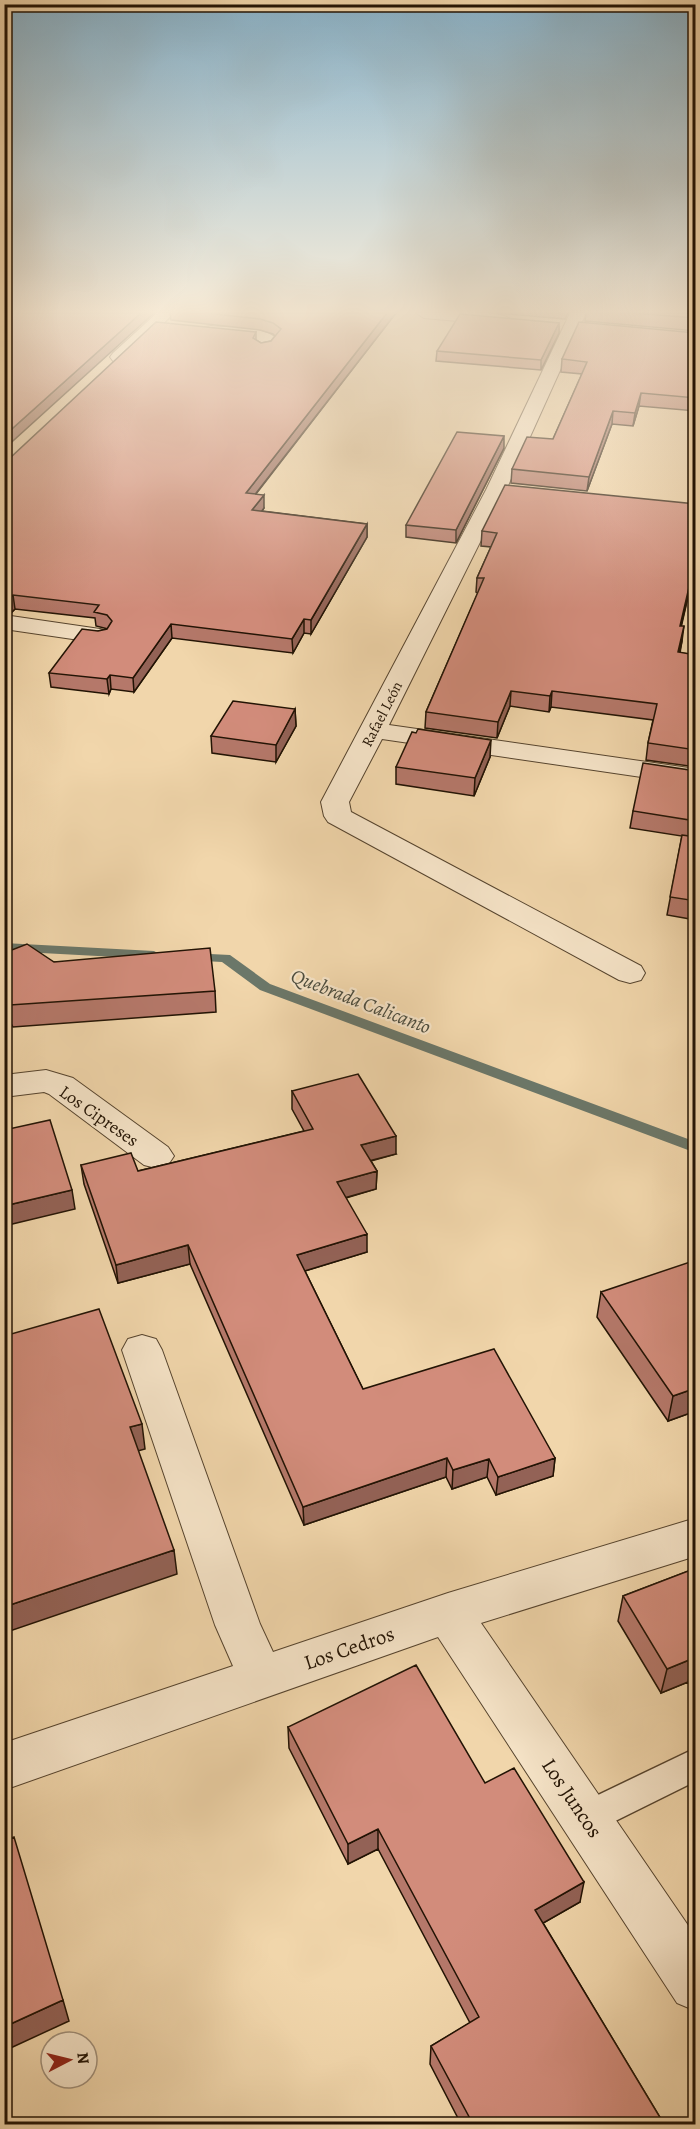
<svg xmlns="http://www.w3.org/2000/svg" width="700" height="2129" font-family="Alegreya,serif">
	<rect width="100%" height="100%" fill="#f1d6ab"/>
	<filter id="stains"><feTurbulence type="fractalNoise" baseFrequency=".00333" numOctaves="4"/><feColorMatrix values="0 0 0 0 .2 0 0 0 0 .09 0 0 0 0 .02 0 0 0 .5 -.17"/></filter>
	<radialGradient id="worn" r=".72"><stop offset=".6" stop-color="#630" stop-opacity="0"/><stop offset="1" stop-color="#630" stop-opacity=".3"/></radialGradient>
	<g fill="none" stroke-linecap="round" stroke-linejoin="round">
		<path fill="#6b7769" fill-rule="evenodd" d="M4 943 154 951 161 955 154 959 4 951Z
			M190 953 230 955 270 984 696 1142V1153L260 990 222 962 185 960 183 957 185 954Z"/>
		<g stroke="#56442e" stroke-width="3">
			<path id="lane" d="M696 1748V1781L585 1836 573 1831 568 1819 573 1807Z"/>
		</g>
		<g stroke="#56442e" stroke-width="2">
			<path id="street" d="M157 313H174L125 361H113L110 357 113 353Z
				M416 313C434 313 501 308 511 320L503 325 424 318Z
				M570 313H586L506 490 389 725 696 769V785L382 739 349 802 351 812 641 966 645 973 641 980 630 983 619 980 328 822 324 816 321 802 486 490Z
				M211 326C230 328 266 325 279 341 274 349 268 354 258 352L255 348 260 342 257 341 205 335 203 331 205 327Z
				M4 615 100 629 108 631 112 636 108 641 100 643 4 629Z
				M46 1070 73 1078 168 1147 174 1156 168 1165 156 1168 144 1165 49 1094 44 1092 4 1097V1075Z
				M142 1335 156 1339 162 1350 260 1624 273 1652 448 1593 696 1518V1556L481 1623 696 1937V2011L677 2003 438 1637 4 1790V1743L233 1666 215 1625 122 1350 128 1339Z"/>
		</g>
		<use href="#lane" fill="#f6e4c8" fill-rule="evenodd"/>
		<use href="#street" fill="#f6e4c8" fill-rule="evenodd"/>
	</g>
	<path fill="#b5786a" stroke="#221304" stroke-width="1.5" d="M170 313H396L256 494 264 508 262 511 367 524V537L311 634 304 633 293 653 172 638 134 692 111 689 109 694 51 687 49 673 98 631 108 629 96 626 95 618 15 609 10 614 4 613V459L11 457 256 332V340L261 343 271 341 275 336 273 334 260 330 171 320Z
		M495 313H568L565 319Z
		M586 313H696V331L585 321Z
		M559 323V333L541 370 436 361 437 351Z
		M696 333V411L639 406 633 426 612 424 587 491 511 483 512 469 553 439 582 374 561 372 562 359Z
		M504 448 456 543 406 537V525Z
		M696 504V562L681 626 682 641 680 653 696 655V767L646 760 648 743 653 720 551 707 549 712 510 706 497 738 425 728 426 712 478 593 476 592 477 578 491 547 481 546 482 531Z
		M295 709 296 726 276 762 212 753 211 736Z
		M490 757 474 796 396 784V767Z
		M696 771V920L667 915 682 836 630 828 633 811Z
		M4 953 215 991 216 1012 13 1027 4 1011Z
		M292 1091 396 1154 371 1161 377 1171 376 1189 346 1198 367 1252 305 1271 363 1389 555 1458 553 1476 496 1495 487 1477 452 1489 446 1477 304 1525 190 1264 118 1283 84 1184 81 1165 138 1171 304 1131 292 1109Z
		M601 1292 696 1411 668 1421 597 1317Z
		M696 1568V1695L688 1682 661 1693 618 1621 623 1596Z
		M288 1727 485 1783 580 1902 543 1923 664 2124H461L430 2064 431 2046 470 2023 378 1849 348 1864 289 1748Z"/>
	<path fill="#936256" stroke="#221304" stroke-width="1.5" d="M141 313H154L4 449V436Z
		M387 313H396L246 506V493Z
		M559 323V333L541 370V360Z
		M641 393 639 406 633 426 635 413Z
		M613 411 612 424 587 491 589 477Z
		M504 436V448L456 543V530Z
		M264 495V508L253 523 252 510Z
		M367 524V537L311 634V620Z
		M696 557V562L678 641 680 626Z
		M13 595 15 609 10 614 8 600Z
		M304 619V633L293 653 292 639Z
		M171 624 172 638 134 692 133 678Z
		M684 626 682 641 676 668 678 652Z
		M110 675 111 689 109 694 107 679Z
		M511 691 510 706 497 738 498 722Z
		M552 691 551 707 549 712 550 696Z
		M295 709 296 726 276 762V745Z
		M491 740 490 757 474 796 475 778Z
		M396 1136V1154L361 1163V1145Z
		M377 1171 376 1189 337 1200V1182Z
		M72 1190 75 1209 4 1226V1206Z
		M367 1234V1252L298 1273 297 1255Z
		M188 1245 190 1264 118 1283 116 1265Z
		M696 1388V1411L668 1421 673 1396Z
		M142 1424 145 1449 134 1452 130 1427Z
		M447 1458 446 1477 304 1525 303 1507Z
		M555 1458 553 1476 496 1495 498 1477Z
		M489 1459 487 1477 452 1489 453 1470Z
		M174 1550 177 1574 4 1633V1607Z
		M694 1658 688 1682 661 1693 667 1669Z
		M378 1829V1849L348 1864V1844Z
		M584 1882 580 1902 531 1930 535 1910Z
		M63 2000 69 2021 4 2051V2027Z"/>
	<path fill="#d28c7b" stroke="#221304" stroke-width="1.5" d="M4 313H141L4 436Z
		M206 313H387L246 493 264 495 252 510 367 524 311 620 304 619 292 639 171 624 133 678 110 675 107 679 49 673 82 629 98 631 107 629 112 621 107 615 94 612 99 605 13 595 8 600H4V459L11 457 156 322 256 332 253 338 261 343 271 341 281 329 273 323 260 319Z
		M632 313H696V318Z
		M460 314 559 323 541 360 437 351Z
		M579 322 696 333V398L641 393 635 413 613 411 589 477 512 469 527 437 553 439 587 362 562 359Z
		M457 432 504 436 456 530 406 525Z
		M505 485 696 504V557L680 626H684L678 652 696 655V750L648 743 657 704 552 691 550 696 511 691 498 722 426 712 484 578H477L497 533 482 531Z
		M233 701 295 709 276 745 211 736Z
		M418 729 491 740 475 778 396 767 412 732 416 733Z
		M643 763 696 771V821L633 811Z
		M682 835 696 837V901L670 897Z
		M27 944 54 962 210 948 215 991 10 1005 4 996V953Z
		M358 1074 396 1136 361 1145 377 1171 337 1182 367 1234 297 1255 363 1389 494 1349 555 1458 498 1477 489 1459 453 1470 447 1458 303 1507 188 1245 116 1265 81 1165 131 1153 138 1171 313 1129 292 1091Z
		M50 1120 72 1190 4 1206V1130Z
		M696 1260V1388L673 1396 601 1292Z
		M99 1309 142 1424 130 1427 174 1550 4 1607V1336Z
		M696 1568V1661L694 1658 667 1669 623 1596Z
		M416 1665 485 1783 514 1768 584 1882 535 1910 664 2124H473L431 2046 479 2017 378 1829 348 1844 288 1727Z
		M14 1837 63 2000 4 2027V1841Z"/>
	<linearGradient id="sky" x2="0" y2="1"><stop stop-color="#89b6d0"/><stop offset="0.51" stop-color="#f9edd9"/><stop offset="1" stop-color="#f9edd9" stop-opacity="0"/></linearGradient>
	<rect width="700" height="611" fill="url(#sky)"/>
	<g text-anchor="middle" stroke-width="4.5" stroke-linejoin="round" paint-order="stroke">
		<g font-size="15" fill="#221304" stroke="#f6e4c8">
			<text transform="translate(382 714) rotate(-63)" y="5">Rafael León</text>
		</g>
		<g font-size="18" fill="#221304" stroke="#f6e4c8">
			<text transform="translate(99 1116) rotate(35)" y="6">Los Cipreses</text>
		</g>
		<g font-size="20" font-style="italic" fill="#4c4d3f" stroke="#f6e4c8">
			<text transform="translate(361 1001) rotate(21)" y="7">Quebrada Calicanto</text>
		</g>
		<g font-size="21" fill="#221304" stroke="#f6e4c8">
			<text transform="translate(349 1648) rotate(-19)" y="7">Los Cedros</text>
			<text transform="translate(572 1798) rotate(56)" y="7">Los Juncos</text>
		</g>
	</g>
	<rect width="700" height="2129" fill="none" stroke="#f1d6ab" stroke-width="24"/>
	<rect x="6" y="6" width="688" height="2117" fill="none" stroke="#221304" stroke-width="3"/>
	<rect x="12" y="12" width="676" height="2105" fill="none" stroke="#221304" stroke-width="1.5"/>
	<g transform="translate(69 2060) rotate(83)"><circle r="28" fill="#f6e4c8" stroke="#a1907a" stroke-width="1.5"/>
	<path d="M0-4.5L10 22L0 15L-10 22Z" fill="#8f2418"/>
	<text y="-9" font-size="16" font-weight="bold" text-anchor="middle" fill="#221304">N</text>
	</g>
	<rect width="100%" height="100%" filter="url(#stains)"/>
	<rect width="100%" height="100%" fill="url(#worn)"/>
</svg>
